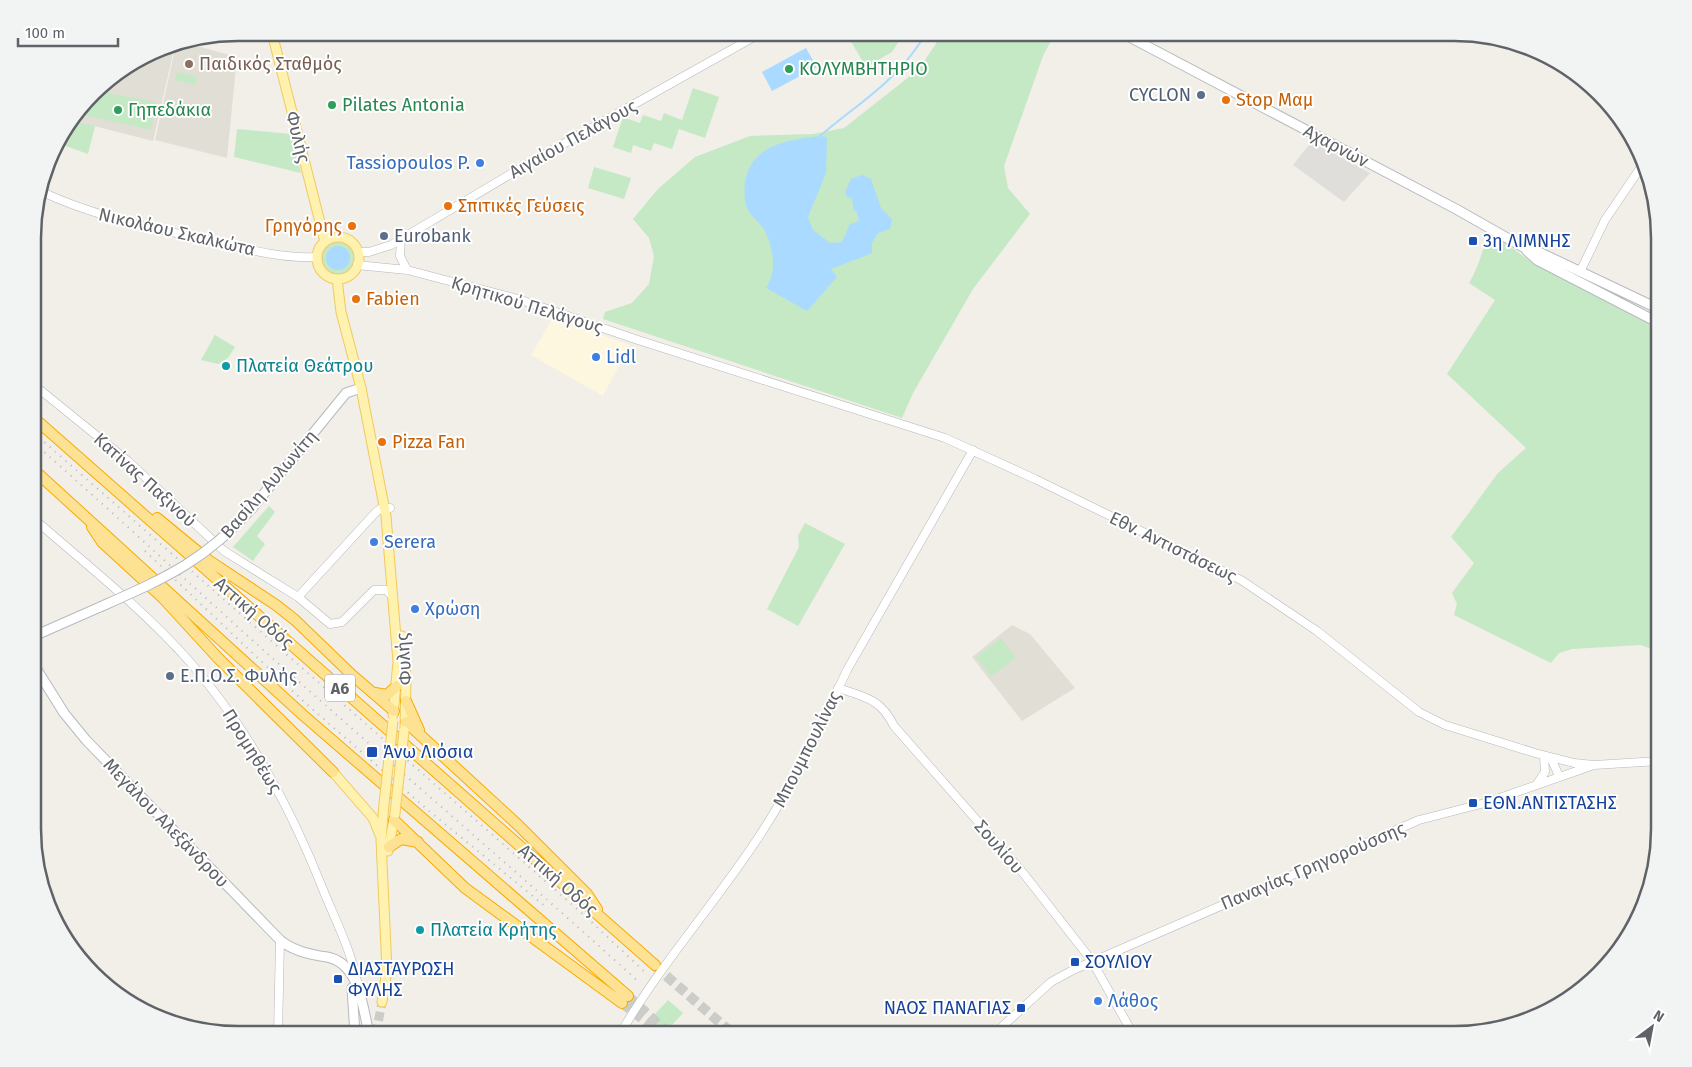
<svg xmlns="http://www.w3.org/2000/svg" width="1692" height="1067" font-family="'Fira Sans',sans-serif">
	<rect width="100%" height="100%" fill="#f1efe8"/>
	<path fill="#fef7e0" d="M553 318 630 345 603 396 531 355Z"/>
	<path fill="#e0deda" d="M1312 141 1370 173 1344 202 1293 165Z"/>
	<path fill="#e1ded6" d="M186 43 237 57 227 158 155 140 176 45Z
		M175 45 153 141 74 121 102 84 160 48Z
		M1012 625 1030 634 1075 688 1022 721 972 657Z"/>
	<path fill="#c5e8c5" d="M846 33H904L892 52 866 67Z
		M943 33H1055L1043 56 1004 166 1008 188 1030 214 973 289 913 393 902 418 603 319 605 312 632 303 649 284 654 256 649 238 633 219 658 189 695 157 750 136 813 134 844 128 919 69Z
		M177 72 197 77 195 85 175 80Z
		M693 88 719 97 705 138 679 129 672 149 654 143 651 151 633 145 631 153 613 147 623 117 640 123 643 115 661 121 664 113 682 120Z
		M97 91 156 102 151 130 79 114Z
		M74 121 95 126 88 154 57 143Z
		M237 129 291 134 301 173 234 157Z
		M594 167 631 178 624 199 588 188Z
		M1490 232 1534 264 1659 329V652L1641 645 1572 649 1559 653 1551 663 1454 615 1457 604 1452 593 1474 563 1451 537 1498 473 1526 448 1447 374 1495 300 1469 283C1479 267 1482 250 1490 232Z
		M320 259a18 18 0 1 1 36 0a18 18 0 1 1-36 0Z
		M215 335 235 347 228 358 218 364 201 360Z
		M269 506 275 512 257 536 265 544 253 561 233 547Z
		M805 523 845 544 798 626 767 609 799 547 798 536Z
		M1001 638 1016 658 991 676 976 657Z
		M668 1000 683 1013 664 1034H653L644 1026Z"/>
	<path fill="#aadaff" d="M806 48 817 67 772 91 762 72Z
		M820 136 827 137 826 173 808 217 813 230 830 243 842 242 850 224 859 221 857 212 854 211 852 198 847 197 845 192 851 179 862 175 871 179 881 208 892 219 890 229 878 233 872 243V253L831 269 837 277 807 311 766 288C778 270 773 247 764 229 760 223 753 218 749 212 744 203 744 191 745 182 752 144 788 140 820 136Z
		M326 258a12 12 0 1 1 24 0a12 12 0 1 1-24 0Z"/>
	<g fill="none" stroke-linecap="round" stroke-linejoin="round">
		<path stroke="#aadaff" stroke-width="2" d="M820 136C861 101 899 80 926 33"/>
		<path stroke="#ccccc8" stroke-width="9" stroke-dasharray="9 4.5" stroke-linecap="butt" d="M376 1034 382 1002"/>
		<path stroke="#ccccc8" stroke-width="10" stroke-dasharray="10 5" stroke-linecap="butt" d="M655 966 733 1034
			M628 996 669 1034
			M622 1003 653 1027"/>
		<g stroke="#b5b8bc" stroke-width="9">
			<path id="tertiary" d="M40 191C95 217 153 228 212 241 246 249 282 259 317 257
				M401 239 400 256 407 270
				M358 252H369L391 245 531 162 761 33
				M357 265 407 270 518 299 638 340 945 438 1035 479 1241 580 1317 631 1419 712 1445 725 1535 753 1574 763 1594 765
				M1580 272 1605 220 1641 167
				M34 385 128 461 224 551 298 597 330 624 342 622 374 590H386L393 597
				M34 519C87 565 143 609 190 662 248 729 292 810 324 892 336 921 351 951 357 981
				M298 597 376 512 380 509 390 508
				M838 688C865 697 881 699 894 726L1024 874 1092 961 1133 1034
				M1551 758 1559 776
				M1537 784 1545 772 1544 756
				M278 1034 280 940
				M620 1034C660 965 714 905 758 838 793 785 821 727 847 670L973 450
				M994 1034 1051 982 1073 970 1419 820 1485 803 1594 765 1659 761"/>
		</g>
		<g stroke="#b6babf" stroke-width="11">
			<path id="secondary" d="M1122 33 1456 209 1523 247 1541 253 1659 309
				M1527 251 1537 260 1659 323
				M253 507 346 393 361 388
				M34 636 100 607
				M34 665 64 713 86 740 280 940C293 951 311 955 327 957 360 963 363 1009 369 1034
				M352 988 355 1034"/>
		</g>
		<g stroke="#f2c960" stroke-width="11">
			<path id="primary" d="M272 33 325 242
				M317 258a21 21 0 1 1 42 0a21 21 0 1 1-42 0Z
				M337 279 341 312 361 388 386 516 398 662 393 715
				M402 636 406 678 405 728
				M333 772 373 818 380 835
				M388 851 395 814
				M382 1002 387 970 381 840 384 804"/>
		</g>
		<g stroke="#f9ab00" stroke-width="12">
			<path id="motorway" d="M34 418 655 965
				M34 470 303 715 628 996
				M157 518 208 560 276 605 295 620 352 675 394 711
				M92 527 102 542 163 598 218 658 333 772
				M375 693 387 695 397 686
				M406 701 419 730
				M406 722 518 825 587 894 597 909
				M394 820 465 888 622 1003
				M389 847 401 839 418 842"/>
		</g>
		<use href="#tertiary" stroke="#fff" stroke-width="8"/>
		<use href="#secondary" stroke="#fff" stroke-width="9"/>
		<use href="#primary" stroke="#fff2af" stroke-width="9"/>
		<use href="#motorway" stroke="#fde293" stroke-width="10"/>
		<path stroke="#b6b7b8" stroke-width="2" stroke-dasharray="1 6" stroke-linecap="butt" d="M34 433 585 916 647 974
			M34 443C117 516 197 591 279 664 399 771 521 875 640 983
			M145 551 302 700 429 811 546 907"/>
		<g stroke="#b6babf" stroke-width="11" stroke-linecap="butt">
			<path id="secondary-bridge" d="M100 607C165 578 204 562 253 507"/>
		</g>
		<g stroke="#f2c960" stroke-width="11" stroke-linecap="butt">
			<path id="primary-bridge" d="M384 804 393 721
				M395 813 404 731"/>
		</g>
		<use href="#secondary-bridge" stroke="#fff" stroke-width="9"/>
		<use href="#primary-bridge" stroke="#fff2af" stroke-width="9"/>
	</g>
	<circle fill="#8d6e63" stroke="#fff" stroke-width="2" cx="189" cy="64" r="5"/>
	<g fill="#2e9e5b" stroke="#fff" stroke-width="2">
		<circle cx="789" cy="69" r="5"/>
		<circle cx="332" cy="105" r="5"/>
		<circle cx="118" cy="110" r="5"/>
	</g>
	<g fill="#5c6f8a" stroke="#fff" stroke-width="2">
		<circle cx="1201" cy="95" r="5"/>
		<circle cx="384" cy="236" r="5"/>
		<circle cx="170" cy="676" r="5"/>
	</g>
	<g fill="#e8710a" stroke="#fff" stroke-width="2">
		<circle cx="1226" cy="100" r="5"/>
		<circle cx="448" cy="206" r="5"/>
		<circle cx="352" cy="226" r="5"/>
		<circle cx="356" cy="299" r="5"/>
		<circle cx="382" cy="442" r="5"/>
	</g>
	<g fill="#3f7fe0" stroke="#fff" stroke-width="2">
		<circle cx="480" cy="163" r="5"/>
		<circle cx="596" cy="357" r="5"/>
		<circle cx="374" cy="542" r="5"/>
		<circle cx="415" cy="609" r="5"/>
		<circle cx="1098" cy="1001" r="5"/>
	</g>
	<g fill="#1a4fb4" stroke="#fff" stroke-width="2">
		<rect x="1468" y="236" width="10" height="10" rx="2.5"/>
		<rect x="366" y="746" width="12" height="12" rx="2.5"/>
		<rect x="1468" y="798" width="10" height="10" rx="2.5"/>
		<rect x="1070" y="957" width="10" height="10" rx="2.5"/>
		<rect x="333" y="974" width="10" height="10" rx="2.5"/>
		<rect x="1016" y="1003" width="10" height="10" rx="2.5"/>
	</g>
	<g fill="#0f9aa8" stroke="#fff" stroke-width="2">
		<circle cx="226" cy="366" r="5"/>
		<circle cx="420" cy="930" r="5"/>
	</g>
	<g text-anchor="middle" stroke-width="4" stroke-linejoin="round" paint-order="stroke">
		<rect fill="#fff" stroke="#8f9295" stroke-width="1" x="325" y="674.5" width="30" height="27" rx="4"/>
		<g font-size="16" font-weight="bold" fill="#5f6368">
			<text x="340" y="694">Α6</text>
		</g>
		<g font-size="18" fill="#785e54" stroke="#fff" text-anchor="start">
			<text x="199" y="70">Παιδικός Σταθμός</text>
		</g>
		<g font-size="18" fill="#27864d" stroke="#fff" text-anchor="start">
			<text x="799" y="75">ΚΟΛΥΜΒΗΤΗΡΙΟ</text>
			<text x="342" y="111">Pilates Antonia</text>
			<text x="128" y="116">Γηπεδάκια</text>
		</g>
		<g font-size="18" fill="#4e5e75" stroke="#fff" text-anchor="start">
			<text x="1191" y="101" text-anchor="end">CYCLON</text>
			<text x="394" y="242">Eurobank</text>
			<text x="180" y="682">Ε.Π.Ο.Σ. Φυλής</text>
		</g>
		<g font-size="18" fill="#c56008" stroke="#fff" text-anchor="start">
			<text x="1236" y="106">Stop Μαμ</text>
			<text x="458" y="212">Σπιτικές Γεύσεις</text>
			<text x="342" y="232" text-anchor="end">Γρηγόρης</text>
			<text x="366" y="305">Fabien</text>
			<text x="392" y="448">Pizza Fan</text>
		</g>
		<g font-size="18" fill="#5f6368" stroke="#fff">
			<text transform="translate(298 137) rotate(76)" y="6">Φυλής</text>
			<text transform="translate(573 139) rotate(-29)" y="6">Αιγαίου Πελάγους</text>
			<text transform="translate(1336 146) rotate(28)" y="6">Αχαρνών</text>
			<text transform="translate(177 232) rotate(13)" y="6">Νικολάου Σκαλκώτα</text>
			<text transform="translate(527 305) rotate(17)" y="6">Κρητικού Πελάγους</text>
			<text transform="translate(145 480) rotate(42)" y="6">Κατίνας Παξινού</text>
			<text transform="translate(269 484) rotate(-49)" y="6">Βασίλη Αυλωνίτη</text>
			<text transform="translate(1173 547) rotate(26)" y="6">Εθν. Αντιστάσεως</text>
			<text transform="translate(254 613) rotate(41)" y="6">Αττική Οδός</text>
			<text transform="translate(404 659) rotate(-94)" y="6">Φυλής</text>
			<text transform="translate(807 749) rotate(-63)" y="6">Μπουμπουλίνας</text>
			<text transform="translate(252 751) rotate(58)" y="6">Προμηθέως</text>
			<text transform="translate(166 823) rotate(46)" y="6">Μεγάλου Αλεξάνδρου</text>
			<text transform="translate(999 847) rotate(49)" y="6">Σουλίου</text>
			<text transform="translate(1313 866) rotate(-23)" y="6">Παναγίας Γρηγορούσσης</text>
			<text transform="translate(558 880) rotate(41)" y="6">Αττική Οδός</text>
		</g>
		<g font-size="18" fill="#366cbe" stroke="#fff" text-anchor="start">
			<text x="470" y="169" text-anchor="end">Tassiopoulos P.</text>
			<text x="606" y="363">Lidl</text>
			<text x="384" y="548">Serera</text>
			<text x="425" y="615">Χρώση</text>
			<text x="1108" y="1007">Λάθος</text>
		</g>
		<g font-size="18" fill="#164399" stroke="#fff" text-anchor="start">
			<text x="1483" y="247">3η ΛΙΜΝΗΣ</text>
			<text x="383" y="758">Άνω Λιόσια</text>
			<text x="1483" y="809">ΕΘΝ.ΑΝΤΙΣΤΑΣΗΣ</text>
			<text x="1085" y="968">ΣΟΥΛΙΟΥ</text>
			<text x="348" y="975">ΔΙΑΣΤΑΥΡΩΣΗ<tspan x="348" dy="21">ΦΥΛΗΣ</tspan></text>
			<text x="1011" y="1014" text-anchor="end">ΝΑΟΣ ΠΑΝΑΓΙΑΣ</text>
		</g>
		<g font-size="18" fill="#0d838f" stroke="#fff" text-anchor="start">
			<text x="236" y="372">Πλατεία Θεάτρου</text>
			<text x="430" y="936">Πλατεία Κρήτης</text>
		</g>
	</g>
	<path d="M0 0H1692V1067H0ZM238 41H1454A197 197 0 0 1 1651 238V829A197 197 0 0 1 1454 1026H238A197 197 0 0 1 41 829V238A197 197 0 0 1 238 41Z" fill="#f2f3f3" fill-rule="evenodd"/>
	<path fill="none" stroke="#5f6368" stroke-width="2.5" d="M238 41H1454A197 197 0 0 1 1651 238V829A197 197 0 0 1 1454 1026H238A197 197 0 0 1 41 829V238A197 197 0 0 1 238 41Z"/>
	<g transform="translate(1652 1027) rotate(32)" stroke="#ffffff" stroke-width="4" paint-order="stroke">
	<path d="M0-4L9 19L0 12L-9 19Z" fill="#5f6368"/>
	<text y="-8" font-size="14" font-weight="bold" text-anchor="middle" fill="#5f6368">N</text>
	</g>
	<path d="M18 38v8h100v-8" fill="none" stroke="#5f6368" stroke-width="2.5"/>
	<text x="25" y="38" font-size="15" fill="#5f6368" stroke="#ffffff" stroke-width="4" paint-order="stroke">100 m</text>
</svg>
